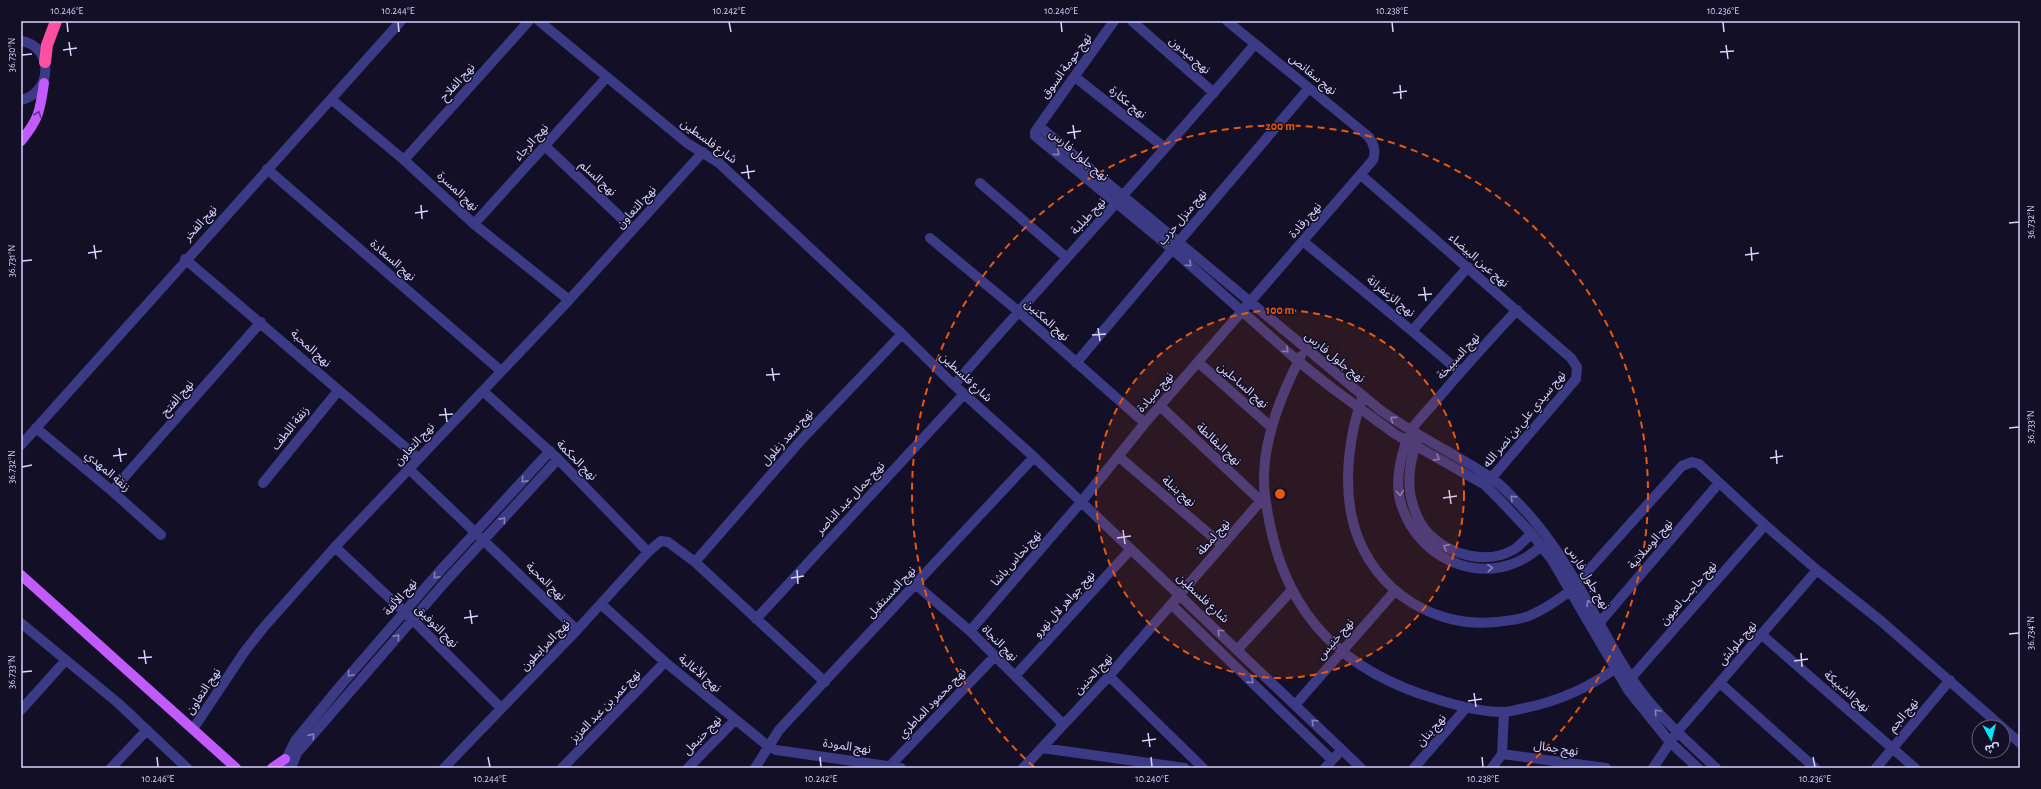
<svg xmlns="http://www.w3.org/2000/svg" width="2041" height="789" font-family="'Alegreya Sans','Noto Sans Arabic',sans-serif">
	<rect width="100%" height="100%" fill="#130f26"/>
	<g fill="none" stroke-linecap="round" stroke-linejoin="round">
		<path stroke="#3d3a85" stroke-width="10" d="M539 21 687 143 719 163 902 334 954 385 1034 457 1361 768
			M1114 21 1039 126 1035 132V136L1172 249 1298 361 1332 388 1395 434 1485 485 1500 500 1531 533 1552 560 1628 690 1670 742 1698 768
			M1132 21 1214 93
			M21 41C54 46 53 93 21 100
			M1075 77 1165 148
			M331 99 404 160 474 224 569 300
			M1039 126 1379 409C1414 435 1454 453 1490 477 1501 484 1511 496 1521 506 1565 552 1590 609 1622 663 1646 705 1681 736 1716 768
			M545 146 633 229
			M404 160 529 21
			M267 169 501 371
			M1361 175 1571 358 1577 367 1576 379 1488 482
			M980 183 1067 258
			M474 224 607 77
			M930 238 1018 311 1145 423
			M1304 242 1412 331 1460 372
			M185 259 418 458
			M1517 310C1489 340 1461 371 1434 403 1424 415 1411 426 1406 442 1400 460 1395 485 1401 504 1420 565 1493 591 1541 546
			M1412 331 1468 267
			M1301 356C1282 393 1265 434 1264 475 1263 492 1267 509 1270 525 1289 619 1346 672 1436 699 1458 706 1480 712 1503 712 1510 712 1518 709 1525 708 1560 701 1590 687 1619 666
			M1198 362 1271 427
			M1076 363 1309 88
			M954 385C1053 271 1158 160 1255 44
			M483 391 558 459 648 552
			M1363 396C1350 431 1344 476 1351 513 1364 582 1426 629 1496 622 1507 621 1520 620 1531 615 1545 609 1558 600 1570 591L1682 466 1692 462 1699 464 1765 525 1817 570 1881 621 2002 727
			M1160 406 1261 501
			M36 428 112 491 161 535
			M1417 441C1410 460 1406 485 1413 505 1416 515 1421 526 1429 534 1450 555 1486 565 1513 550 1520 546 1526 539 1531 533
			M21 445 401 21
			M1118 456 1222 545
			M409 469 577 630
			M263 483 338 391
			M112 491 261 322
			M335 547 413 620 501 708
			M695 562 802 439 902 334
			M915 584 970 631 1063 724
			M601 604 665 662 768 746 776 750 901 768
			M1172 605 1332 760
			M756 619 964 394
			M1600 622 1719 483
			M21 623 118 703 187 768
			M970 631 1082 501 1145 423 1373 160C1376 151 1374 145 1369 137L1227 21
			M1761 634 1915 768
			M1238 649 1292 590
			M1015 676 1131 549
			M1109 676 1203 768
			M1631 678 1765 525
			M1720 683 1815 768
			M1296 704 1394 592
			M21 710 65 661
			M2003 728 2020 743
			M193 729 245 651 264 627 335 547 569 300 703 152
			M1042 748 1185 768
			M1502 754 1606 768
			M111 768 147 730
			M282 768 295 741 341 685 438 573 550 451
			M291 768 297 753 446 581 558 459
			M444 768 577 630 648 552 661 541 668 542 695 562 825 682
			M562 768 665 662
			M688 768 735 720
			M755 768 779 730 1034 457
			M888 768 994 657
			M1023 768 1109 676 1265 496
			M1325 768 1337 755
			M1414 768 1466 708
			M1492 768 1502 754 1504 712
			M1653 768 1677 732 1817 570
			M1876 768 1950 680"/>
		<path stroke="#c25bff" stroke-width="10" d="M21 141C39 119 40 111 44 83
			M21 575 236 768
			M272 768 285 759"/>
		<path stroke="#ff4fa3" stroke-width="12" d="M45 62 47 45 56 21"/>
	</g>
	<defs><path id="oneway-chevron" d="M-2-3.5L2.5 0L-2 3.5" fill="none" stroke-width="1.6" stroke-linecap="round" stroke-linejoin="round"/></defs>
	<use stroke="#623188" href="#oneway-chevron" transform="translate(38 114) rotate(-71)"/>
	<g stroke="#837fbc">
		<use href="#oneway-chevron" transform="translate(1057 153) rotate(40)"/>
		<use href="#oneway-chevron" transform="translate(1189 264) rotate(42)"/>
		<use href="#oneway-chevron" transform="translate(1286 350) rotate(42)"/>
		<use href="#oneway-chevron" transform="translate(1393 419) rotate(-144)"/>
		<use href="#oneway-chevron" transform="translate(1437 458) rotate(29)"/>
		<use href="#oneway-chevron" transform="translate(524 480) rotate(132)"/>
		<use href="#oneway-chevron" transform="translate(1400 493) rotate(85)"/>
		<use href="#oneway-chevron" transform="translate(1513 498) rotate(-136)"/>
		<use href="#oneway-chevron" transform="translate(503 520) rotate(-48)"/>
		<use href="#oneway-chevron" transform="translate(1446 547) rotate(-151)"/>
		<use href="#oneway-chevron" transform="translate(1490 568) rotate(-4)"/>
		<use href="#oneway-chevron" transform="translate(436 576) rotate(131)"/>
		<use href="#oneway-chevron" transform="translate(1589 603) rotate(-120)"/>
		<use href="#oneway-chevron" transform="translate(1220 632) rotate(-137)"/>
		<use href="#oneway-chevron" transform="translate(397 637) rotate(-49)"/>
		<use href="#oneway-chevron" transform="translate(350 674) rotate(131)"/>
		<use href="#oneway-chevron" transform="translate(1251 681) rotate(44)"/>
		<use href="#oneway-chevron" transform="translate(1657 712) rotate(-133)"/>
		<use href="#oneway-chevron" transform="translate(1314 722) rotate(-136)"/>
		<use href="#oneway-chevron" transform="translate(312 736) rotate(-49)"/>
	</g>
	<path fill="none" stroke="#d9d4ff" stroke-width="1.5" d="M67 22 68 32M398 22 399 32M729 22 731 32M1061 22 1062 32M1392 22 1393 32M1723 22 1724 32M69 42 71 56M1726 45 1728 59M63 50 77 48M1720 52 1734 51M22 55 32 54M1400 85 1401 99M1393 93 1407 91M1073 125 1075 139M1067 133 1081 131M747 165 749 179M741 173 755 171M421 205 422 219M415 213 428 211M2009 223 2019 222M94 245 96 259M1751 247 1752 261M88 253 102 251M1745 255 1759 253M22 261 32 260M1424 287 1426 301M1418 295 1432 294M1098 328 1100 341M1092 335 1106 334M772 368 774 381M766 375 780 374M445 408 447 422M439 415 453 414M2009 428 2019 427M119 448 121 462M1776 450 1777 464M113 456 127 454M1770 458 1783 456M22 467 32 465M1449 490 1451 504M1443 498 1457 496M1123 530 1125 544M1117 538 1131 536M797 570 798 584M791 578 804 576M470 610 472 624M464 618 478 616M2009 634 2019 633M144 650 146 664M1801 653 1802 667M138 658 152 657M1794 661 1808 659M22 672 32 671M1474 693 1476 707M1468 701 1482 699M1148 733 1150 747M1142 741 1156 739M157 757 158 767M488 757 490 767M820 757 821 767M1151 757 1152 767M1482 757 1483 767M1813 757 1815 767"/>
	<circle cx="1280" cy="494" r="184" fill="#e8590c" fill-opacity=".12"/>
	<g fill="none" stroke="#e8590c" stroke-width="2" stroke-dasharray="7 5">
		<circle cx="1280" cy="494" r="184"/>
		<path d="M1034 767A368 368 0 1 1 1526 767"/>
	</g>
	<g text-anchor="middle" stroke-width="3" stroke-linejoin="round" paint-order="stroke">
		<g font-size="12" fill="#d9d4ff" stroke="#130f26">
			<text transform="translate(1190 55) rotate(41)" y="4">نهج ميدون</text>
			<text transform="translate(1066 66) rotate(-54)" y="4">نهج حومة السوق</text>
			<text transform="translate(1313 74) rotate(39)" y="4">نهج سقانص</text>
			<text transform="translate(457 82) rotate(-48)" y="4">نهج الفلاح</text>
			<text transform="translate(1128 102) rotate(39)" y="4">نهج عكارة</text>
			<text transform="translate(709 141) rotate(36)" y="4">شارع فلسطين</text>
			<text transform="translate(531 142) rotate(-48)" y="4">نهج الرجاء</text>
			<text transform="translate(1079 155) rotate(40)" y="4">نهج جلول فارس</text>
			<text transform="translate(598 178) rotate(43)" y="4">نهج السلم</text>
			<text transform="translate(458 191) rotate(43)" y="4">نهج المسرة</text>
			<text transform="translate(636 207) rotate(-48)" y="4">نهج التعاون</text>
			<text transform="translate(1088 216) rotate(-47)" y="4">نهج طبلبة</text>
			<text transform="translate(1182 217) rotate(-50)" y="4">نهج منزل حرب</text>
			<text transform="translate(1305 220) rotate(-49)" y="4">نهج رقادة</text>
			<text transform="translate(200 223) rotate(-48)" y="4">نهج الفخر</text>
			<text transform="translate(393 260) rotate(41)" y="4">نهج السعادة</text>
			<text transform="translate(1479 260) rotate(41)" y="4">نهج عين البيضاء</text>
			<text transform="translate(1391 296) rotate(39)" y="4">نهج الزعفرانة</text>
			<text transform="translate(1047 320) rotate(42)" y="4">نهج المكنين</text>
			<text transform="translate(311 348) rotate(42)" y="4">نهج المحبة</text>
			<text transform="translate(1458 356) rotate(-48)" y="4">نهج السبيخة</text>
			<text transform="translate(1335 357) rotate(39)" y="4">نهج جلول فارس</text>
			<text transform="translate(966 377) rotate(43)" y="4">شارع فلسطين</text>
			<text transform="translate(1243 385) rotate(41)" y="4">نهج الساحلين</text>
			<text transform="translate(1155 392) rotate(-49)" y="4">نهج صيادة</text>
			<text transform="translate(177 398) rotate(-49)" y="4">نهج الفتح</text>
			<text transform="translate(1524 419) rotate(-50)" y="4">نهج سيدي علي بن نصر الله</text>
			<text transform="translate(290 428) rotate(-51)" y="4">زنقة اللطف</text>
			<text transform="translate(787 437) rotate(-48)" y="4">نهج سعد زغلول</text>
			<text transform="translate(414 444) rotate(-47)" y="4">نهج التعاون</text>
			<text transform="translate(1219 444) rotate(43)" y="4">نهج البقالطة</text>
			<text transform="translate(577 460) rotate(45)" y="4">نهج الحكمة</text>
			<text transform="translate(108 471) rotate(41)" y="4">زنقة المهدي</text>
			<text transform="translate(1179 491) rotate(41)" y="4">نهج بنبلة</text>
			<text transform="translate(850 498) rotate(-47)" y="4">نهج جمال عبد الناصر</text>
			<text transform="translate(1213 537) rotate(-49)" y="4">نهج لمطة</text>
			<text transform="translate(1650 544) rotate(-49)" y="4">نهج الوسلاتية</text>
			<text transform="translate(1016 558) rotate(-49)" y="4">نهج نحاس باشا</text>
			<text transform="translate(1588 577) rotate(59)" y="4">نهج جلول فارس</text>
			<text transform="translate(546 581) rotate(44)" y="4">نهج المحبة</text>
			<text transform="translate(891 592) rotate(-47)" y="4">نهج المستقبل</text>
			<text transform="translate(1688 593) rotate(-49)" y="4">نهج حاجب لعيون</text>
			<text transform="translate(400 597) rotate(-49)" y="4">نهج الألفة</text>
			<text transform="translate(1203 598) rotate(43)" y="4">شارع فلسطين</text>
			<text transform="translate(1064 604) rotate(-48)" y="4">نهج جواهر لال نهرو</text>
			<text transform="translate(437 626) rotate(45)" y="4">نهج التوفيق</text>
			<text transform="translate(1335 639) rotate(-49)" y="4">نهج خنيس</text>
			<text transform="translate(1000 643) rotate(45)" y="4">نهج النجاة</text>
			<text transform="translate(1737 643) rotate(-50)" y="4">نهج ملولش</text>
			<text transform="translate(545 645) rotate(-46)" y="4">نهج المرابطون</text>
			<text transform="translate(700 673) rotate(40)" y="4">نهج الأغالبة</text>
			<text transform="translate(1093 674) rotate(-47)" y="4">نهج الحنين</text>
			<text transform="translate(203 691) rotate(-56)" y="4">نهج التعاون</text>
			<text transform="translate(1847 691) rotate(41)" y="4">نهج الشبيكة</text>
			<text transform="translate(932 703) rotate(-46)" y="4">نهج محمود الماطري</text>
			<text transform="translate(605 706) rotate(-46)" y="4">نهج عمر بن عبد العزيز</text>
			<text transform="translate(1903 715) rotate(-50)" y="4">نهج الجم</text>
			<text transform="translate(1431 730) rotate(-49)" y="4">نهج بنان</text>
			<text transform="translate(702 735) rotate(-46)" y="4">نهج حنبعل</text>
			<text transform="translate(847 746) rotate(8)" y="4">نهج المودة</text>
			<text transform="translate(1556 748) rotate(8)" y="4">نهج جمال</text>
		</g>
	</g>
	<circle cx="1280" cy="494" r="6" fill="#e8590c" stroke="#130f26" stroke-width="2"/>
	<g font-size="12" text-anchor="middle" font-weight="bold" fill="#e8590c" stroke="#130f26" stroke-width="3" stroke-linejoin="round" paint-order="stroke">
		<text x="1280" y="130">200 m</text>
		<text x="1280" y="314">100 m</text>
	</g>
	<rect width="2041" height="789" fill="none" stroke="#130f26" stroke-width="44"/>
	<g transform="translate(1991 739) rotate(173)"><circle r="19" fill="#130f26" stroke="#625e7d"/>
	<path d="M0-3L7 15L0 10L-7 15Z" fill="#00e5ff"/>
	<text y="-6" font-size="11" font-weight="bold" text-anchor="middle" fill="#d9d4ff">ش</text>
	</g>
	<rect x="22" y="22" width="1997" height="745" fill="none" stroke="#d9d4ff" stroke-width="1.5"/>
	<g font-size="10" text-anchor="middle" fill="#d9d4ff">
		<text x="67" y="14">10.246°E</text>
		<text x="398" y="14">10.244°E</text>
		<text x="729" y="14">10.242°E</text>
		<text x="1061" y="14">10.240°E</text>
		<text x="1392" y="14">10.238°E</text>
		<text x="1723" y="14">10.236°E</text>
		<text transform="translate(11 55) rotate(-90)" y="4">36.730°N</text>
		<text transform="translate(2030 222) rotate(-90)" y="4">36.732°N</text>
		<text transform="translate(11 261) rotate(-90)" y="4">36.731°N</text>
		<text transform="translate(2030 427) rotate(-90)" y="4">36.733°N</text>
		<text transform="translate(11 467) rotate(-90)" y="4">36.732°N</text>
		<text transform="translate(2030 633) rotate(-90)" y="4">36.734°N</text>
		<text transform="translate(11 672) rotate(-90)" y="4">36.733°N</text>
		<text x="158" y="782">10.246°E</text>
		<text x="490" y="782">10.244°E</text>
		<text x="821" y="782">10.242°E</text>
		<text x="1152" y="782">10.240°E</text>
		<text x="1483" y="782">10.238°E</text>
		<text x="1815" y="782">10.236°E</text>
	</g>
</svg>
